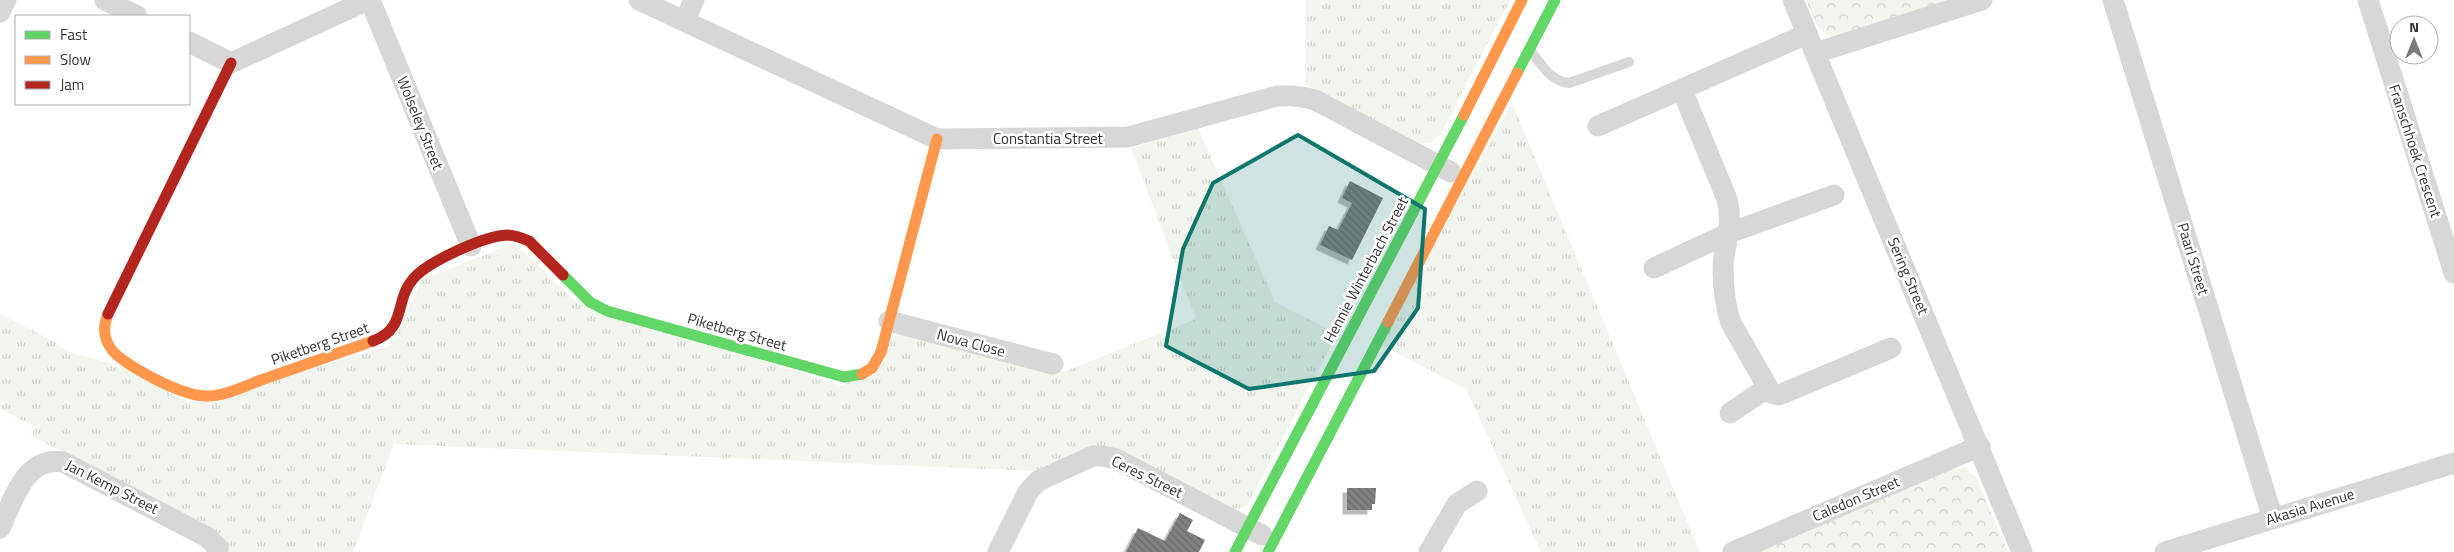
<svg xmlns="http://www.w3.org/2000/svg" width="2454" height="552" font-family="'Titillium Web',sans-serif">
	<defs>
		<pattern id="grass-tufts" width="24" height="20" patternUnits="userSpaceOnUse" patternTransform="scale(1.25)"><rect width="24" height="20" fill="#f1f5ed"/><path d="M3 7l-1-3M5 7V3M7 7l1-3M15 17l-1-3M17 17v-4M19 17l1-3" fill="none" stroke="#cfd2cc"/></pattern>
		<pattern id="forest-crowns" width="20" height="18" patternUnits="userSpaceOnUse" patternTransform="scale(1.25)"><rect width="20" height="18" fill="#f1f5ed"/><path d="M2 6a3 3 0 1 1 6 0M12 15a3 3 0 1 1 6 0" fill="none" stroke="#cfd2cc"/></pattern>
		<pattern id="building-back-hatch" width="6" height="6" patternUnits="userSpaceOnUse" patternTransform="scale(1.25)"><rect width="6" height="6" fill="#818181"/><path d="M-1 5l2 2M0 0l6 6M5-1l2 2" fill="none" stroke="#6a6a6a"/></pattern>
		<filter id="shadow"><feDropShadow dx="-4.5" dy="4.5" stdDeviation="0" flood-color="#0004"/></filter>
	</defs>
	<rect width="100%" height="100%" fill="#fff"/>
	<path fill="url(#grass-tufts)" d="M1305 0H1510L1440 135C1433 142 1427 144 1417 143L1305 84Z
		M1512 103 1700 552H1541L1466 389 1380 344Z
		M1198 128 1275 302 1337 334 1247 506 1235 509 1110 447 1035 471 394 444 353 552H228L221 537 210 527 31 436 35 427 0 409V314L57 343V345L71 353 107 362 187 402 390 346 422 280 514 243 579 304 843 386 896 334 902 333 1058 371H1066L1196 319 1131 148Z"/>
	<path fill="url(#forest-crowns)" d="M1806 0H1958L1835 37C1816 33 1813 16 1806 0Z
		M1965 468 1976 477 2008 552H1752L1951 469Z"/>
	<path fill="url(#building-back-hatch)" filter="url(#shadow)" d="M1350 181 1383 198 1352 260 1320 245 1329 226 1338 230 1352 203 1342 198Z
		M1347 488H1376L1375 504H1372V510H1347Z
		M1180 513 1193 520 1187 531 1205 540 1199 552H1126L1138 528 1165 541Z"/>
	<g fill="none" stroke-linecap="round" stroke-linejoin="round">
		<path stroke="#d7d7d7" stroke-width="10" d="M1530 50C1541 64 1551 82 1569 83L1629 62"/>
		<path stroke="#d7d7d7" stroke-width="21" d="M105 0 137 16
			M370 0 471 246
			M639 0 937 139 1128 137 1277 96C1291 95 1302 96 1315 100L1451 172
			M1793 0 2022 552
			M2113 0 2273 519
			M2368 0 2454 273
			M0 12 6 0
			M685 20 694 0
			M189 42 231 63 368 0
			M1815 53 1982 0
			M1682 90 1727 199C1734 225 1724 243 1723 268 1723 287 1725 305 1731 323L1771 393 1779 395 1891 348
			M1598 126 1807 34
			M1654 268 1729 233 1834 195
			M889 321 1053 364
			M1730 413 1767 388
			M0 528C14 500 24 456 63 462L207 537 218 548V552
			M998 552 1028 492 1038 481 1093 456H1103L1116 459 1262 535
			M1429 552 1457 504 1477 491
			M1733 552 1980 446
			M2165 552 2454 463"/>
		<path stroke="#63d668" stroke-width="11" d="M1517 73 1555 0
			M563 275 590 302 607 311 844 377 862 374
			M1235 552 1464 115
			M1268 552 1388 322"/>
		<path stroke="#ff974d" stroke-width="11" d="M1464 115 1522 0
			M108 314C100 333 107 349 123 360 143 374 183 396 207 396 225 396 245 386 261 380 299 367 336 354 373 341
			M1388 322 1517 73
			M862 374 872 368 881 352 937 139"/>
		<path stroke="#b3261e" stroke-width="11" d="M108 314 231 63
			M373 341C407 329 394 301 413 279 427 262 484 236 507 235 515 235 522 238 529 241L563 275"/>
	</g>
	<path fill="#0f766e" fill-opacity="0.2" stroke="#0f766e" stroke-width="4" stroke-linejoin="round" d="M1298 135 1425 209 1418 308 1374 371 1249 389 1166 346 1183 249 1213 183Z"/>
	<g text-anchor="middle" stroke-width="5" stroke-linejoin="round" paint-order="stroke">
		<g font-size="15" fill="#333" stroke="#fff">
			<text transform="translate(420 123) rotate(68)" y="5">Wolseley Street</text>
			<text x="1048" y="144">Constantia Street</text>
			<text transform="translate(2415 151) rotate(72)" y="5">Franschhoek Crescent</text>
			<text transform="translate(2193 259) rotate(73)" y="5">Paarl Street</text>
			<text transform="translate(1366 270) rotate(-62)" y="5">Hennie Winterbach Street</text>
			<text transform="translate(1908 276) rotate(67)" y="5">Sering Street</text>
			<text transform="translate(737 332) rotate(16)" y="5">Piketberg Street</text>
			<text transform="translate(971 343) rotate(15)" y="5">Nova Close</text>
			<text transform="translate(320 344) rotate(-19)" y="5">Piketberg Street</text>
			<text transform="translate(1147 477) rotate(26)" y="5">Ceres Street</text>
			<text transform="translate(112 487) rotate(27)" y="5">Jan Kemp Street</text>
			<text transform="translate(1856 499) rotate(-23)" y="5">Caledon Street</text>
			<text transform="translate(2310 507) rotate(-17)" y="5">Akasia Avenue</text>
		</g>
	</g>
	<rect x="15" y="15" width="175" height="90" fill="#ffffff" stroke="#adadad"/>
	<rect x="25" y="31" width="25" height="8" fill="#63d668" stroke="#adadad"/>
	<text x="60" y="40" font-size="15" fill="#333333">Fast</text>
	<rect x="25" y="56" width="25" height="8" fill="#ff974d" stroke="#adadad"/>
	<text x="60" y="65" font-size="15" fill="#333333">Slow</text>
	<rect x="25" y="81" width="25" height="8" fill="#b3261e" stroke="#adadad"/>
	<text x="60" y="90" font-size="15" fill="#333333">Jam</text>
	<g transform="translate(2414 40)"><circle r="24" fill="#ffffff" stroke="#adadad"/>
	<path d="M0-4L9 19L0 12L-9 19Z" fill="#7a7a7a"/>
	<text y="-8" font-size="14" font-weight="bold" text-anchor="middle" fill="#333333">N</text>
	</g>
</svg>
